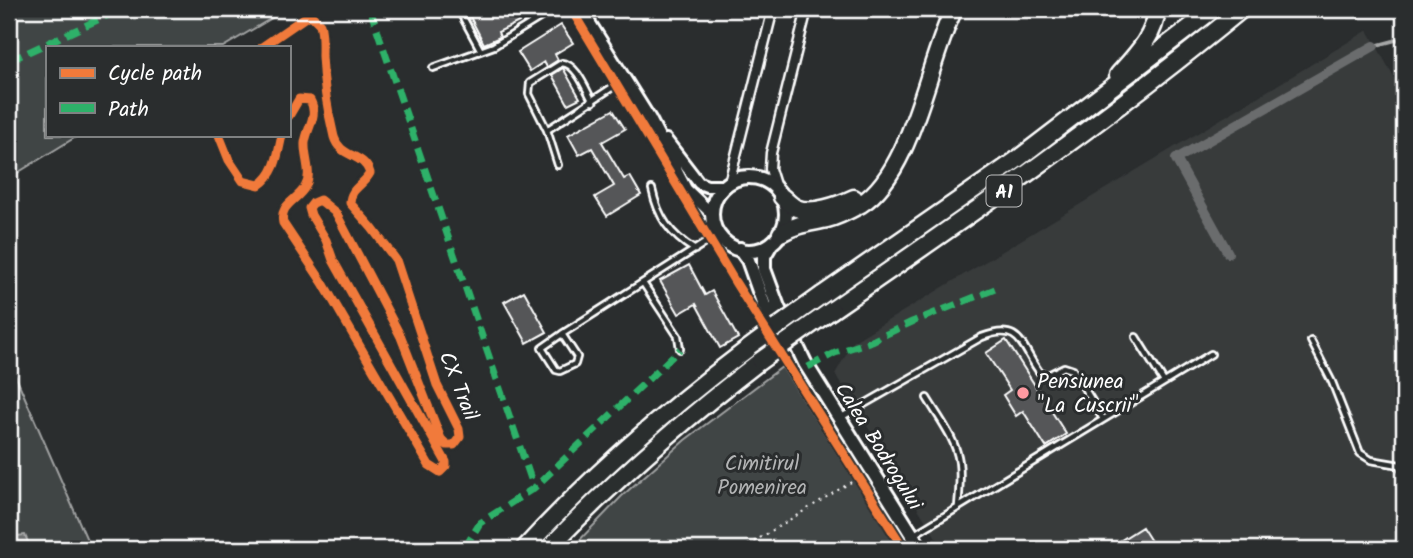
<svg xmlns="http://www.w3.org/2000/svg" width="1413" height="558" font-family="Kalam,sans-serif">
	<rect width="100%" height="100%" fill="#2a2d2e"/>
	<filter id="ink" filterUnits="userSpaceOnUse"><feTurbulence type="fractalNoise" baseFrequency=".0143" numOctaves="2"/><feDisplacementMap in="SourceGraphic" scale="14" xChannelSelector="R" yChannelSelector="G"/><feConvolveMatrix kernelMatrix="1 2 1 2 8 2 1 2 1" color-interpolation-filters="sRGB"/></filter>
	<g filter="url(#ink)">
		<path fill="#373a3b" d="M1368 30 1404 96V549H943L835 374 854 341Z"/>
		<path fill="#414445" stroke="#a0a2a2" stroke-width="2" d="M9 9H287L223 47H47V135H79L9 178Z
			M9 361 91 549H9Z
			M782 367 898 549H571L622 496 685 440Z"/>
		<path fill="#6a6c6d" stroke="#a6a7a7" stroke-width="2" d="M9 527 17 536 25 535 31 549H9Z"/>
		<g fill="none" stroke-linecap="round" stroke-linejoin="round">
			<path stroke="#a6a7a7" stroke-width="3.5" d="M1374 46 1404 38"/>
			<path stroke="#6a6c6d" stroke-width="10" d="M1228 253 1176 159 1374 46"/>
		</g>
		<path fill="#555758" stroke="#fff" stroke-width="2" d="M466 9H512L519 22 498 32 500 37 484 44Z
			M561 25 573 43 555 54 558 60 547 67 544 62 530 71 518 52Z
			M563 68 580 98 568 104 552 75Z
			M613 110 625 129 602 142 624 179 630 176 641 195 607 216 595 197 614 186 592 148 579 155 568 135Z
			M689 265 705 295 712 291 738 338 720 348 696 304 679 314 660 281Z
			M524 291 547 332 527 343 504 302Z
			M1006 340 1066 434 1046 447 1023 411 1016 416 1003 395 1010 390 986 353Z
			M1142 527 1156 549H1107Z"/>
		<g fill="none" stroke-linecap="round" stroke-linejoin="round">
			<g stroke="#fff" stroke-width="10">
				<path id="service" d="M460 12 480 49
					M433 68 494 46 554 9
					M547 130 625 79
					M558 165 547 130 529 94 530 83 562 63C577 64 586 90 593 102
					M652 189C658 217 670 235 695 250
					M643 283 678 336 680 349
					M562 334 719 234
					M562 334 577 357 575 364 560 371 556 370 542 348Z
					M1136 337 1164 382
					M1311 341 1332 382 1360 453 1371 460 1400 465
					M927 398C939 418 956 439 959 462 961 477 959 493 958 507
					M840 418 982 337C1023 321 1021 349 1041 374L1048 375 1064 367 1073 370 1103 419
					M1404 463 1400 465 1404 473
					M913 535 1211 354"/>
			</g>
			<g stroke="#fff" stroke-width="13">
				<path id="minor" d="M729 183 773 9
					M776 188 770 169 771 153 807 9"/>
			</g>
			<g stroke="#fff" stroke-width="16">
				<path id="tertiary" d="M581 9 650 119 686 189 713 215
					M666 140 699 183 707 186H726"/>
			</g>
			<g stroke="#fff" stroke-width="18">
				<path id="secondary" d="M712 214a37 37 0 1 1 74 0a37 37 0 1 1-74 0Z
					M771 244 764 256V269L778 307 805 363 921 549
					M740 249 748 260 764 305 781 333"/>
			</g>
			<g stroke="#fff" stroke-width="21">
				<path id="motorway" d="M1118 75C1136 55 1155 36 1157 9
					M782 197C786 200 790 205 796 208 812 215 839 205 854 198
					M781 233C796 224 810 223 827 219 839 216 850 210 861 204 913 171 927 63 954 9
					M822 295 1015 161 1214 9
					M832 310C972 214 1111 117 1242 9
					M524 549C600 466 685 394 776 328
					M548 549C614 480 685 419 760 361"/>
			</g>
			<path stroke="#fff" stroke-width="2" stroke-dasharray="2 5" stroke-linecap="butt" d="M755 543 759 549
				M742 549 861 476"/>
			<use href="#service" stroke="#2a2d2e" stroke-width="4.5"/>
			<use href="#minor" stroke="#2a2d2e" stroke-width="8"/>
			<use href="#tertiary" stroke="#2a2d2e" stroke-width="10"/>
			<use href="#secondary" stroke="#2a2d2e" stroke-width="12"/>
			<use href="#motorway" stroke="#2a2d2e" stroke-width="16"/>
			<g stroke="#fff" stroke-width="21" stroke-linecap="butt">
				<path id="motorway-bridge" d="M776 328 822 295
					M760 361 832 310"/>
			</g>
			<use href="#motorway-bridge" stroke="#2a2d2e" stroke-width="16"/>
			<path stroke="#2db169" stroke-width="7" stroke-dasharray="14 7" stroke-linecap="butt" d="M370 9 534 488
				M9 61 121 9
				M808 367 835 353 872 341 912 322 995 289
				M464 549 480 523 534 488 680 349"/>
			<g stroke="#2a2d2e" stroke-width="13">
				<path id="cycleway" d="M571 9 735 282 904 549
					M262 47 307 16H312L320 24C323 35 322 45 322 56 323 82 328 112 334 137 340 158 364 153 370 173 364 185 350 188 350 203L372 228 396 260 437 385 459 429 460 437 454 445H447L441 439 401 337 336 213 320 200 313 203 309 208 311 215 326 240 333 260 446 462V466L440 472 429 465 323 283 283 223C279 204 297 201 305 187 313 174 304 158 305 143 307 127 319 116 310 100L299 99 289 116
					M219 135 229 160 243 181 259 185C276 174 278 153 282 135"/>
			</g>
			<use href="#cycleway" stroke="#f17a3a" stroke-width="9"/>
		</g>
	</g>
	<circle fill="#ff9aa2" stroke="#2a2d2e" stroke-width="2.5" cx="1023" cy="393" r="7"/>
	<g text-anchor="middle" stroke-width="6" stroke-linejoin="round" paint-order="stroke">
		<rect fill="#2a2d2e" stroke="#bfc0c0" stroke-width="2" x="986.5" y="175.5" width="35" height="31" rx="5"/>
		<g font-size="19" font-weight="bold" fill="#fff">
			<text x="1004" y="198">A1</text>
		</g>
		<g font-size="21" fill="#fff" stroke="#2a2d2e" text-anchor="start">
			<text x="1037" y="388">Pensiunea<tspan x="1037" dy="24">"La Cuscrii"</tspan></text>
		</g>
		<g font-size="21" fill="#fff" stroke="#2a2d2e">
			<text transform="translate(459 386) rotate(68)" y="7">CX Trail</text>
			<text transform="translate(879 446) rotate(58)" y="7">Calea Bodrogului</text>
		</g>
		<g font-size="21" fill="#b3b4b5" stroke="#2a2d2e">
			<text x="762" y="470">Cimitirul<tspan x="762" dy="24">Pomenirea</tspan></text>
		</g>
	</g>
	<rect width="1413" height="558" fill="none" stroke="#2a2d2e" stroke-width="35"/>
	<rect x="18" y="18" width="1378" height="523" fill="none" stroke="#fff" stroke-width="2.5" filter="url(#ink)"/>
	<rect x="46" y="46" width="245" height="91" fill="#2a2d2e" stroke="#7f8182" stroke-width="2"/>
	<rect x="60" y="68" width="35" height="10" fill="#f17a3a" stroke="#7f8182" stroke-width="2"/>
	<text x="108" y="80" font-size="21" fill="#ffffff">Cycle path</text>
	<rect x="60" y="103" width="35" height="10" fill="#2db169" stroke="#7f8182" stroke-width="2"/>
	<text x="108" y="116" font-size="21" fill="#ffffff">Path</text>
</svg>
